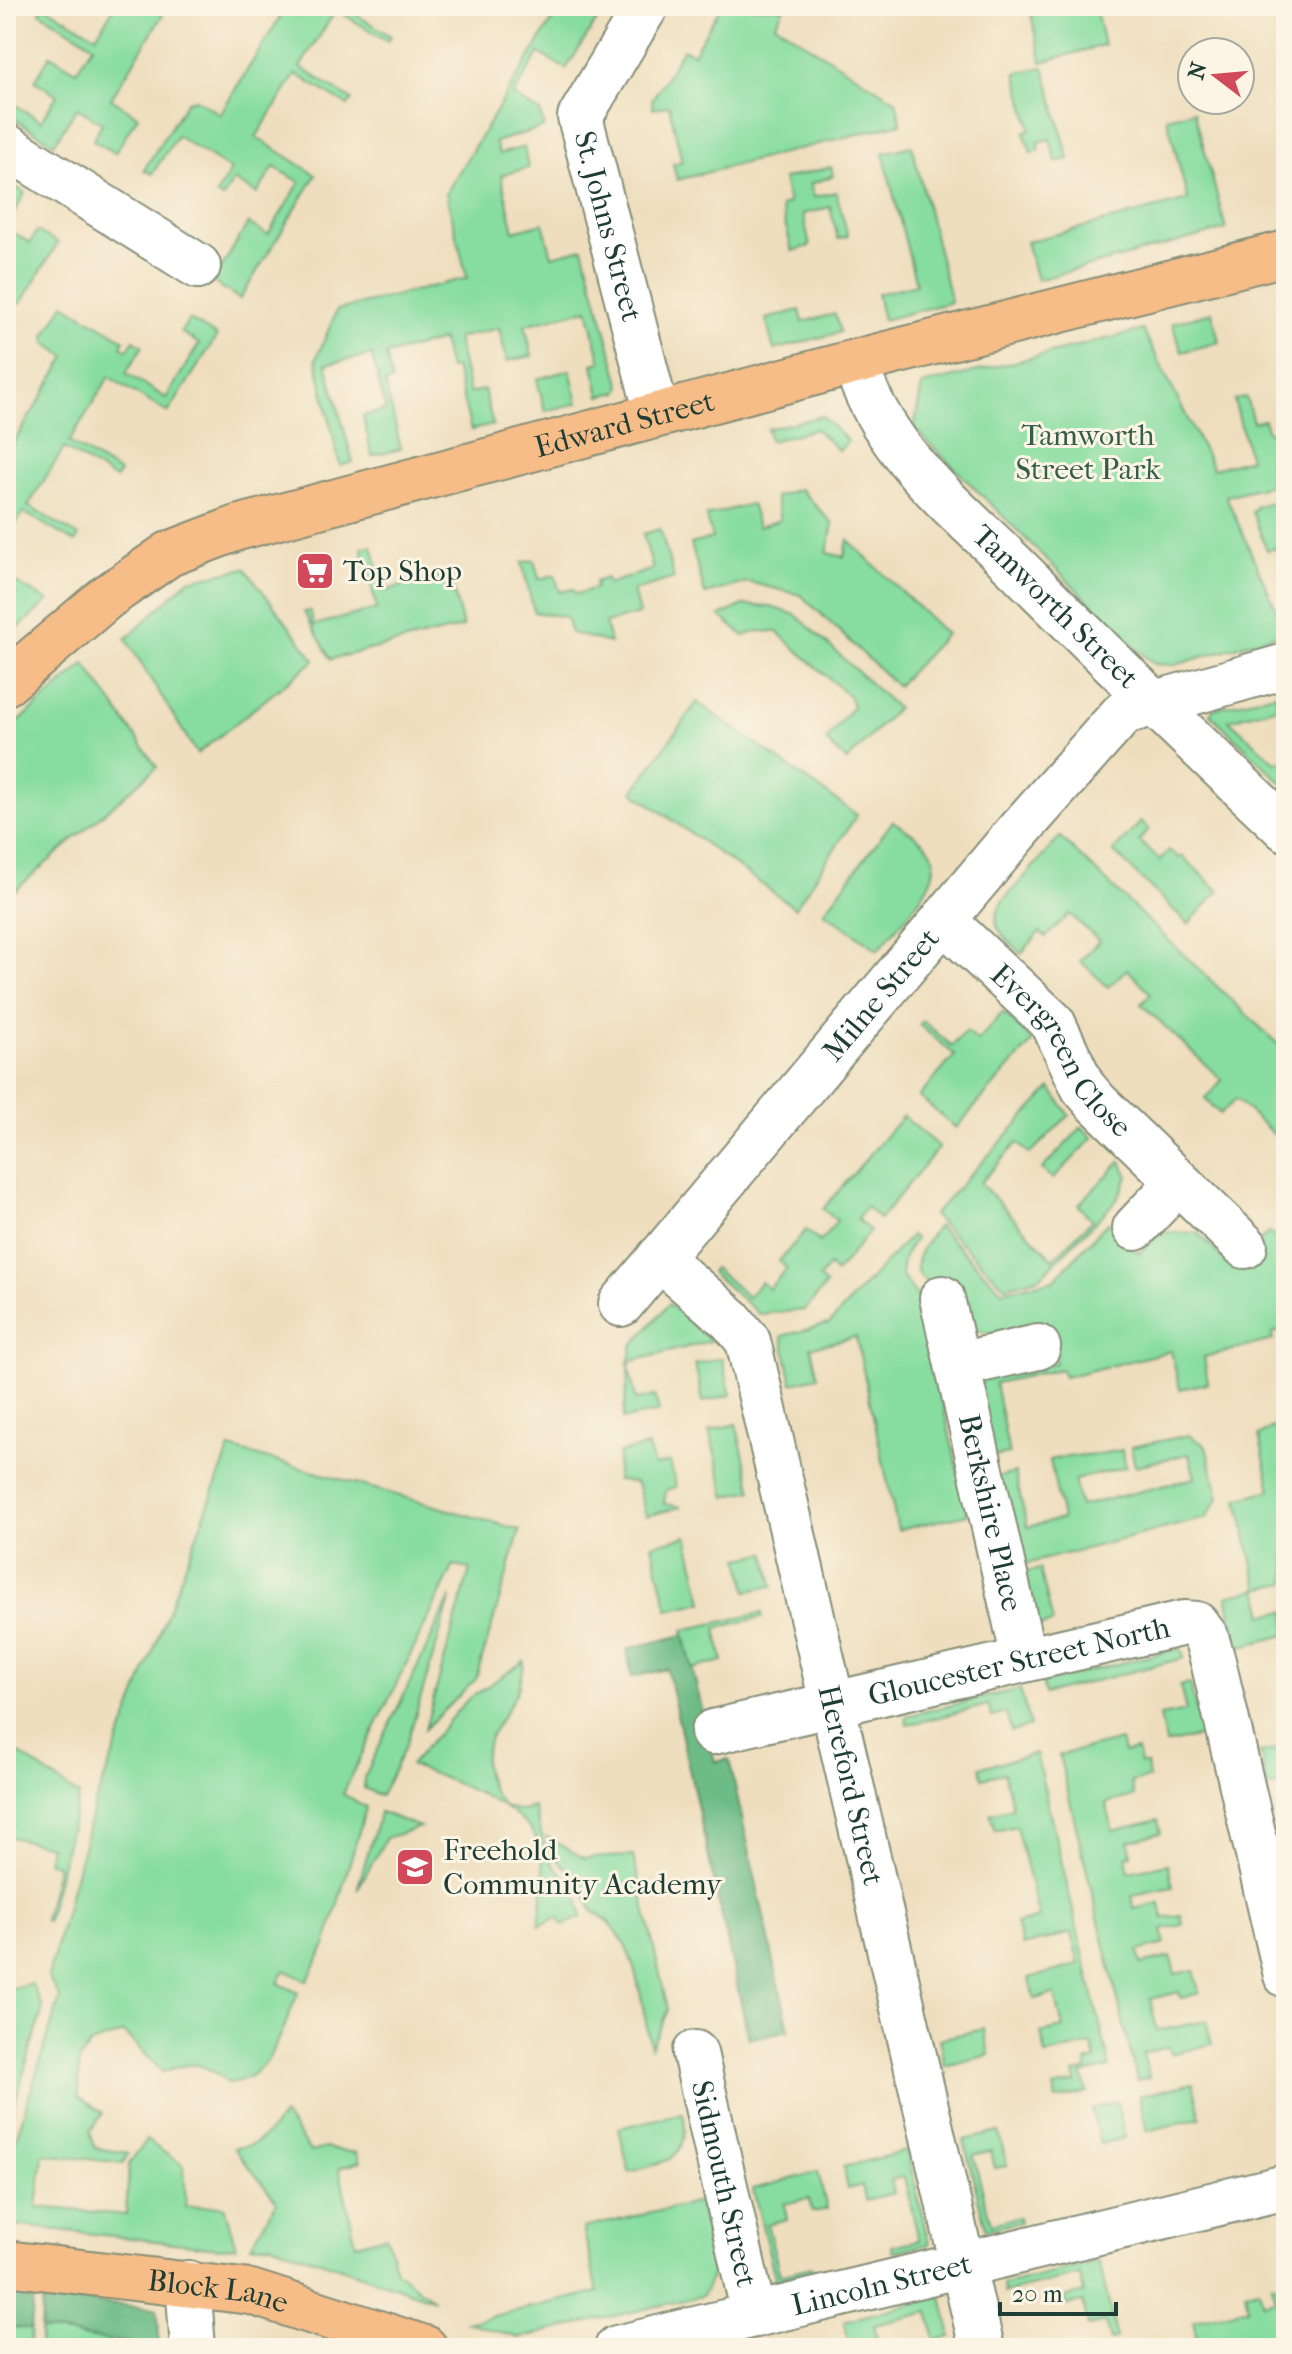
<svg xmlns="http://www.w3.org/2000/svg" width="1292" height="2354" font-family="'IM FELL French Canon',serif">
	<rect width="100%" height="100%" fill="#fcf5e5"/>
	<filter id="ink" filterUnits="userSpaceOnUse"><feTurbulence type="fractalNoise" baseFrequency=".0125" numOctaves="2"/><feDisplacementMap in="SourceGraphic" scale="16" xChannelSelector="R" yChannelSelector="G"/><feConvolveMatrix kernelMatrix="1 2 1 2 8 2 1 2 1" color-interpolation-filters="sRGB"/></filter>
	<filter id="wash" filterUnits="userSpaceOnUse"><feTurbulence type="fractalNoise" baseFrequency=".006" numOctaves="4" result="noise"/><feDisplacementMap in="SourceGraphic" scale="32" xChannelSelector="R" yChannelSelector="G"/><feGaussianBlur stdDeviation="1.8" result="paint"/><feColorMatrix in="noise" values="0 0 0 0 0 0 0 0 0 0 0 0 0 0 0 0 0 1.4 0 .05"/><feComposite in="paint" operator="in"/></filter>
	<g filter="url(#wash)">
		<rect width="100%" height="100%" fill="#eedebd"/>
		<path fill="#87dda0" stroke="#538d6a" stroke-width="2" d="M44 6 96 36 115 6H168L111 99 138 116 115 153 93 140 102 123 77 108 54 144 6 114V99L41 121 57 95 35 81 50 55 76 71 93 45 40 12Z
			M287 6H342L391 36 388 41 336 10 300 67 352 100 348 106 296 74 256 137 316 175 240 299 213 282 248 223 268 235 300 182 274 167 257 194 234 180 223 198 216 195 231 170 177 136 152 174 144 170 187 101 196 99 220 114Z
			M561 6H580L599 17 566 69 539 53 513 96 540 112 544 127 495 142 499 154 524 147 528 168 501 175 514 231 543 223 552 256 583 248 621 387 618 392 600 396 593 364 601 362 588 309 525 325 532 356 507 361 499 328 457 338 469 393 484 390 493 425 471 430 455 367 449 369 442 340 386 355 392 381 385 383 401 449 372 456 363 416 386 410 372 355 326 364 353 462 340 466 316 359 337 310 467 278 446 193Z
			M713 6 784 8 775 24 896 101 901 123 677 180 673 164 682 161 669 105 653 109 652 100 683 49 693 54 719 10Z
			M1029 6H1095L1104 45 1042 62Z
			M1044 67 1069 159 1056 162 1050 139 1038 142 1040 150 1031 153 1024 132 1031 129 1016 73Z
			M1194 111 1226 229 1037 280 1026 242 1188 200 1167 118Z
			M912 146 951 302 883 320 877 294 916 284 883 153Z
			M831 167 833 176 810 184 814 197 836 192 848 236 838 239 830 207 803 214 810 246 792 251 781 206 789 203 783 179Z
			M6 181 25 193 6 227Z
			M6 228 30 243 37 231 58 243 21 303 8 307Z
			M64 304 124 340 121 346 127 350 134 340 143 346 126 373 166 398 199 344 181 332 189 319 217 336 168 413 109 377 69 442 120 473 115 479 64 448 28 506 79 536 75 542 23 512 6 541V455L66 357 46 343 45 336Z
			M800 310 803 322 835 314 840 332 774 350 766 319Z
			M1212 312 1219 342 1182 352 1172 323Z
			M1143 330 1213 469 1250 459 1234 400 1246 397 1253 422 1264 420 1268 432 1286 428V481L1226 496 1286 632 1175 665 1155 664 1143 655 914 428 922 385Z
			M570 370 578 403 545 411 537 379Z
			M822 416 848 441 839 451 816 429 770 441 767 429Z
			M800 489 833 524 827 553 844 557 848 540 946 634 897 686 801 595 748 582 705 594 691 544 712 538 706 516 751 504 758 527 780 520 775 497Z
			M1286 499V557L1284 552 1278 554 1276 548 1267 550 1252 512 1257 506Z
			M660 529 674 578 633 591 639 614 605 623 610 643 571 633 566 617 534 612 522 563 534 560 539 579 555 575 560 592 573 589 576 594 596 588 595 582 606 578 608 584 653 569 643 534Z
			M372 546 384 591 449 573 463 627 331 659 304 612 310 611 314 625 377 609 362 548Z
			M245 568 315 660 197 754 126 639 189 580Z
			M6 577 48 601 6 639V608L15 592 6 587Z
			M743 605 771 607 796 615 897 708 847 761 826 741 853 706 849 696 777 632 757 631 744 636 720 616Z
			M85 664 157 767 6 898V733Z
			M1275 694 1279 707 1229 720 1275 762 1286 761V787L1210 714 1213 709Z
			M697 702 857 815 795 908 633 792Z
			M893 821C904 829 919 836 928 847 953 875 896 926 878 950L824 912Z
			M1141 822 1149 829 1139 841 1160 860 1169 850 1179 858 1182 856 1219 891 1188 924 1113 851Z
			M1060 837 1286 1052V1146L1236 1099 1220 1114 1205 1099 1222 1080 1141 1004 1151 994 1127 969 1108 987 1080 961 1099 941 1070 914 1046 937 1040 932 1021 954C1004 937 987 926 1002 902Z
			M1003 1012 1033 1041 956 1128 919 1097 955 1055 919 1025 923 1021 952 1046 966 1031 978 1041Z
			M1051 1088 1069 1115 1030 1154 1017 1143 980 1183 1053 1259 1092 1220 1078 1205 1121 1161 1128 1177 1117 1200 1040 1277 1005 1287 933 1215Z
			M903 1116 939 1147 880 1219 866 1207 857 1219 870 1231 836 1273 829 1266 819 1278 826 1285 805 1310 759 1314 711 1272 714 1268 748 1297 761 1282 769 1289 787 1268 779 1261 806 1230 820 1242 837 1221 823 1209Z
			M1082 1127 1093 1138 1053 1179 1042 1169Z
			M1108 1222 1139 1254 1160 1232 1198 1233 1233 1268 1268 1233 1286 1243V1330L1272 1333 1273 1340 1204 1357 1208 1383 1180 1389 1171 1351 1064 1377 1061 1369 995 1383 1009 1454 991 1457 978 1386 986 1378 1056 1363 1047 1325C1028 1327 1007 1336 986 1333 971 1330 971 1317 961 1308 924 1276 895 1279 938 1226L1002 1291 1054 1280Z
			M911 1235 915 1238 903 1259 901 1275 918 1297 968 1514 898 1530 856 1337 811 1347 818 1377 792 1383 782 1336 829 1324Z
			M669 1304 711 1341 628 1362 636 1400 655 1396 659 1412 623 1419 632 1346Z
			M722 1358 731 1395 703 1402 695 1364Z
			M736 1424 752 1490 726 1497 709 1431Z
			M1286 1424V1583L1258 1589 1264 1615 1286 1611V1635L1238 1647 1227 1596 1258 1589 1238 1499 1271 1490 1259 1436 1271 1428Z
			M1189 1435 1206 1446 1219 1498 1206 1518 1026 1564 1014 1560 994 1478 1015 1473 1027 1527 1062 1519 1050 1460C1076 1454 1095 1456 1122 1450L1126 1467 1074 1480 1080 1506 1195 1478 1189 1454 1135 1466 1131 1447Z
			M648 1446 654 1466 670 1462 676 1487 666 1490 664 1504 681 1507 646 1516 637 1483 616 1480 619 1453Z
			M230 1448 520 1530 476 1679 425 1729 470 1569 454 1565 343 1794 366 1807 326 1944 307 1981 285 1970 278 1983 298 1993C282 2028 273 2079 228 2083 204 2062 192 2060 163 2072L124 2033 90 2044 79 2061V2097L103 2113 90 2131 95 2148 128 2153 123 2163 43 2154 37 2207 126 2215 129 2164 146 2140 184 2166 186 2207 224 2206 236 2247 218 2248 6 2224V2170L60 1998 48 1977 94 1806Z
			M687 1536 703 1602 668 1610 652 1545Z
			M766 1553 773 1586 747 1591 740 1558Z
			M1040 1569 1053 1623 1036 1627 1022 1573Z
			M451 1597 407 1743 381 1796 364 1788V1778Z
			M762 1613 763 1617 716 1628 723 1661 692 1669 683 1630Z
			M1181 1648 1184 1658 1045 1694 1042 1683Z
			M524 1661C522 1721 451 1741 504 1807L523 1811 534 1807 547 1854 553 1865 575 1886 582 1917 563 1925 558 1917 539 1926C542 1899 548 1865 537 1840 522 1805 443 1778 410 1765L466 1701Z
			M1190 1683 1202 1736 1166 1744 1160 1716 1186 1711 1180 1686Z
			M1020 1689 1030 1726 1011 1731 1006 1713 992 1717 988 1705 907 1725 906 1716Z
			M1121 1740 1124 1753 1137 1750 1140 1764H1147L1149 1778 1131 1782 1134 1796 1106 1803 1113 1831 1158 1820 1161 1833 1129 1841 1131 1855 1126 1857 1129 1872 1168 1864 1173 1887 1132 1895 1134 1909 1160 1903 1163 1918 1181 1915 1183 1925 1162 1930 1165 1944 1138 1951 1141 1964 1171 1957 1175 1974 1194 1970 1199 1993 1181 1998 1179 1992 1150 1999 1157 2031 1206 2021 1212 2044 1171 2054 1169 2047 1143 2053 1149 2077 1137 2080 1059 1755Z
			M6 1744 79 1796 47 1921 44 1920 58 1865 47 1862 50 1846 6 1836Z
			M1286 1747V1784L1268 1788 1260 1753Z
			M1036 1754 1110 2067 1082 2074 1087 2092 1056 2100 1053 2088 1076 2083 1074 2073 1087 2070 1086 2062 1096 2059 1092 2044 1046 2055 1041 2033 1063 2028 1055 1994 1034 1999 1029 1978 1079 1965 1071 1933 1022 1946 1016 1924 1039 1918 1016 1826 995 1831 990 1814 1013 1808 1004 1773 982 1778 980 1767Z
			M380 1812 420 1827 386 1838 357 1890Z
			M547 1837 584 1858 633 1856 668 2010 651 2047C641 2005 637 1930 592 1911L581 1883 557 1860Z
			M31 1983 43 2008 7 2128 6 1990Z
			M984 2029 989 2055 945 2066 939 2039Z
			M1193 2083 1201 2118 1147 2131 1139 2096Z
			M1117 2102 1125 2138 1100 2144 1092 2109Z
			M683 2113C693 2158 664 2163 629 2172L619 2128Z
			M283 2115 311 2152 326 2148 356 2153 360 2162 339 2168 356 2244 386 2236 396 2271 434 2300 271 2244 251 2245 277 2202 234 2148C258 2147 269 2133 283 2115Z
			M999 2132 1007 2166 995 2168 991 2151 973 2155 991 2224 1019 2217 1020 2222 986 2230 964 2140Z
			M907 2151 929 2244 893 2252 892 2246 919 2240 904 2177 891 2180 894 2193 865 2200 862 2185 848 2189 843 2167Z
			M818 2172 827 2209 812 2212 809 2198 784 2204 787 2219 767 2224 780 2275 812 2267 813 2272 776 2281 753 2189Z
			M700 2202 715 2271 702 2296 519 2338 467 2322 598 2292 583 2228Z
			M1099 2262 1117 2338 1110 2340 1105 2322 1088 2326 1083 2302 1066 2305 1064 2298 1084 2293 1080 2275 1004 2293 1003 2285Z
			M1285 2282 1286 2348H1199L1193 2321 1248 2308 1245 2292 1259 2289 1263 2303 1276 2300 1272 2285Z
			M942 2296 951 2337 935 2340 929 2312 874 2325 877 2338 867 2340 869 2348H850L844 2321Z
			M6 2326 31 2329 29 2348H6Z
			M41 2330 109 2340 108 2348H39Z"/>
		<path fill="#6dbc86" stroke="#467c5d" stroke-width="2" d="M684 1635 715 1762 729 1759 789 2030 749 2039 667 1669 632 1677 627 1649Z
			M6 2293 34 2296 31 2329 6 2326Z
			M43 2297 157 2309 160 2348 41 2330Z"/>
	</g>
	<g filter="url(#ink)">
		<g fill="none" stroke-linecap="round" stroke-linejoin="round">
			<g stroke="#868e78" stroke-width="48">
				<g id="minor">
					<path id="s1" d="M646 6 580 117 657 414"/>
					<path d="M6 146 198 266"/>
					<path id="s2" d="M855 362C883 454 956 507 1023 574 1109 660 1197 745 1286 829"/>
					<path id="s3" d="M943 920 1053 1023 1083 1087 1096 1102 1245 1246"/>
					<path d="M1135 1228 1177 1183"/>
					<path id="s4" d="M659 1258 731 1320 748 1341 982 2348"/>
					<path id="s5" d="M942 1298 1024 1659"/>
					<path id="s6" d="M621 1304 1019 830 1124 712 1286 666"/>
					<path d="M958 1365 1038 1347"/>
					<path id="s7" d="M713 1732 1184 1623 1196 1624 1206 1637 1213 1661 1286 1975"/>
					<path id="s8" d="M695 2053 754 2315"/>
					<path d="M188 2283 193 2348"/>
					<path id="s9" d="M617 2348 1286 2187"/>
				</g>
			</g>
			<g stroke="#868e78" stroke-width="48">
				<g id="major">
					<path id="s10" d="M6 683 107 597 169 554 237 528 855 362 1286 253"/>
					<path id="s11" d="M6 2263 251 2292 425 2348"/>
				</g>
			</g>
			<use href="#minor" stroke="#fff" stroke-width="44"/>
			<use href="#major" stroke="#f7bd88" stroke-width="44"/>
		</g>
	</g>
	<defs>
		<g id="supermarket-square" transform="scale(2)"><rect x="-9" y="-9" width="18" height="18" rx="4" fill="#d1495b" stroke="#fcf5e5"/><path d="M-6-5.5h2.5l.6 2H6L4.5 2H-2.5L-4.4-4H-6ZM-1.5 3.2a1.3 1.3 0 1 0 .1 0ZM3 3.2a1.3 1.3 0 1 0 .1 0Z" fill="#fff"/></g>
		<g id="school-square" transform="scale(2)"><rect x="-9" y="-9" width="18" height="18" rx="4" fill="#d1495b" stroke="#fcf5e5"/><path d="M0-5L7-2L0 1L-7-2ZM-4 1L0 2.5L4 1V4Q0 6-4 4Z" fill="#fff"/></g>
	</defs>
	<g fill-rule="evenodd">
		<use href="#supermarket-square" x="315" y="571"/>
		<use href="#school-square" x="415" y="1867"/>
	</g>
	<g text-anchor="middle" stroke-width="6" stroke-linejoin="round" paint-order="stroke">
		<g font-size="30" fill="#1f3d34" stroke="#fcf5e5">
			<text dy="10" stroke="none"><textPath href="#s1" startOffset="242">St. Johns Street</textPath></text>
			<text dy="10" stroke="none"><textPath href="#s10" startOffset="682">Edward Street</textPath></text>
			<text dy="10" stroke="none"><textPath href="#s2" startOffset="320">Tamworth Street</textPath></text>
			<text dy="10" stroke="none"><textPath href="#s6" startOffset="404">Milne Street</textPath></text>
			<text dy="10" stroke="none"><textPath href="#s3" startOffset="178">Evergreen Close</textPath></text>
			<text dy="10" stroke="none"><textPath href="#s5" startOffset="220">Berkshire Place</textPath></text>
			<text dy="10" stroke="none"><textPath href="#s7" startOffset="314">Gloucester Street North</textPath></text>
			<text dy="10" stroke="none"><textPath href="#s4" startOffset="578">Hereford Street</textPath></text>
			<text dy="10" stroke="none"><textPath href="#s8" startOffset="134">Sidmouth Street</textPath></text>
			<text dy="10" stroke="none"><textPath href="#s9" startOffset="272">Lincoln Street</textPath></text>
			<text dy="10" stroke="none"><textPath href="#s11" startOffset="214">Block Lane</textPath></text>
		</g>
		<g font-size="30" fill="#345d4a" stroke="#fcf5e5">
			<text x="1088" y="445">Tamworth<tspan x="1088" dy="34">Street Park</tspan></text>
		</g>
		<g font-size="30" fill="#1f3d34" stroke="#fcf5e5" text-anchor="start">
			<text x="343" y="581">Top Shop</text>
			<text x="443" y="1860">Freehold<tspan x="443" dy="34">Community Academy</tspan></text>
		</g>
	</g>
	<rect width="1292" height="2354" fill="none" stroke="#fcf5e5" stroke-width="32"/>
	<g transform="translate(1216 76) rotate(286)"><circle r="38" fill="#fcf5e5" stroke="#a4ab9e" stroke-width="2"/>
	<path d="M0-6L14 30L0 20L-14 30Z" fill="#d1495b"/>
	<text y="-12" font-size="22" font-weight="bold" text-anchor="middle" fill="#1f3d34">N</text>
	</g>
	<path d="M1000 2302v12h116v-12" fill="none" stroke="#1f3d34" stroke-width="4"/>
	<text x="1012" y="2302" font-size="24" fill="#1f3d34" stroke="#fcf5e5" stroke-width="6" paint-order="stroke">20 m</text>
</svg>
